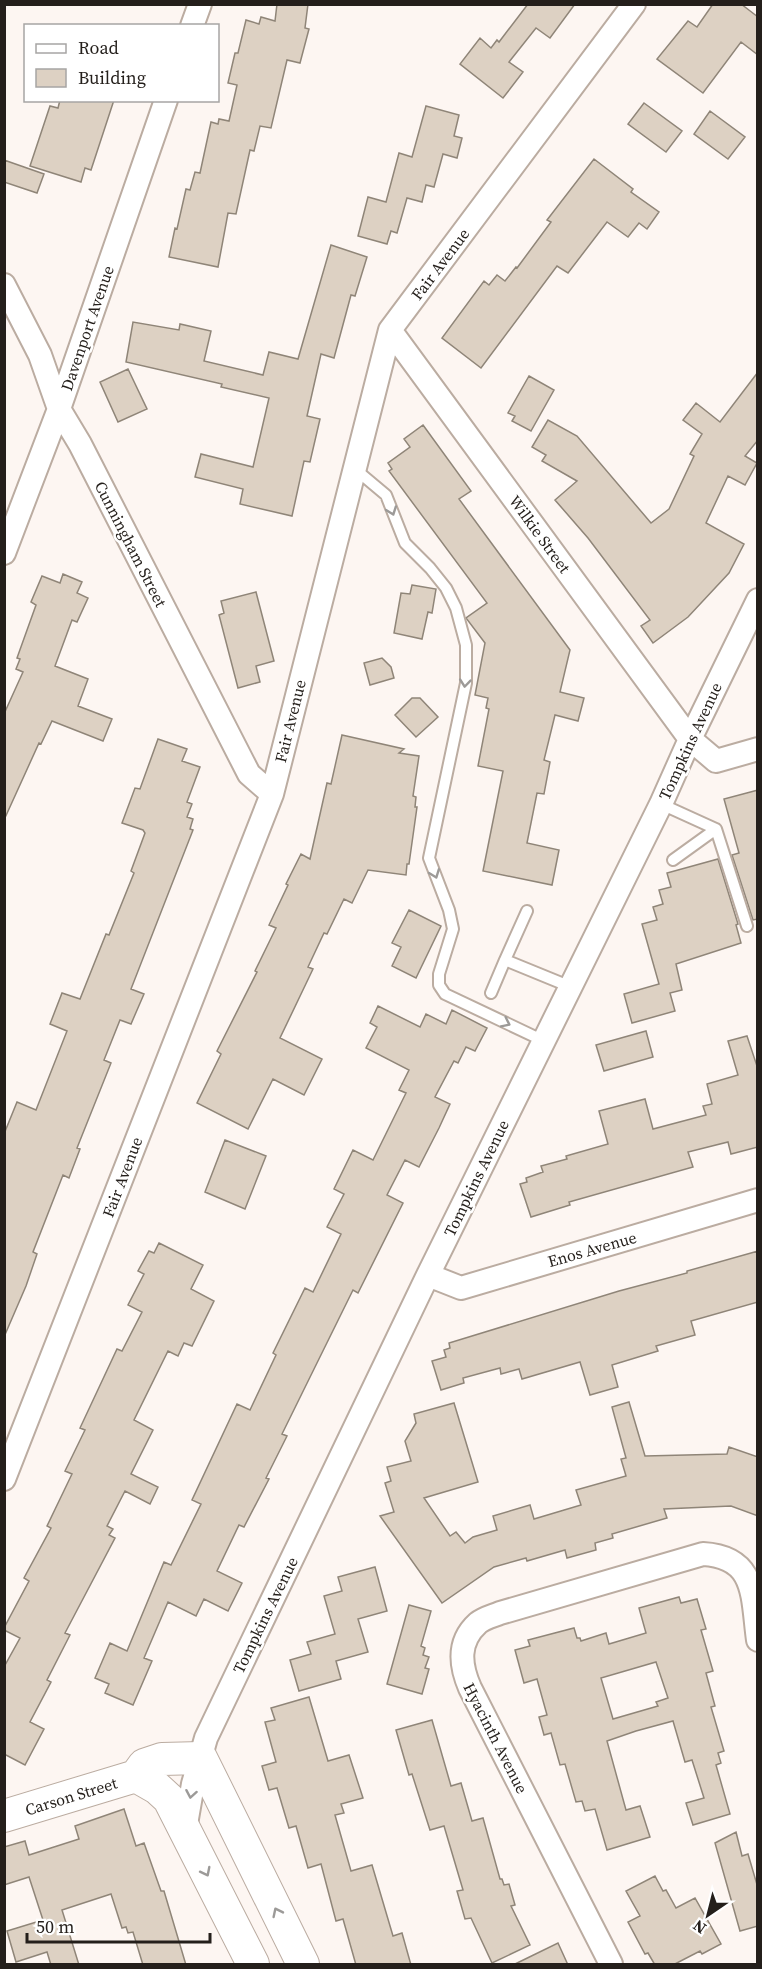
<svg xmlns="http://www.w3.org/2000/svg" width="762" height="1969" font-family="'Source Serif 4',serif">
	<rect width="100%" height="100%" fill="#fdf6f2"/>
	<path fill="#ddd1c3" stroke="#8f8578" stroke-width="1.5" fill-rule="evenodd" d="M277 4H308L305 28 309 29 300 63 287 60 271 128 260 126 254 151 250 150 236 214 228 213 218 267 169 257 175 228 177 229 186 189 190 190 195 172 200 173 211 122 218 124 219 119 229 121 237 85 228 83 235 53H238L246 20 259 24 261 17 275 21Z
		M528 4H575L550 38 536 28 509 62 523 72 503 98 460 64 480 38 491 48 497 40 499 42Z
		M713 4H741L758 17V55L741 42 703 93 657 59 688 21 697 27Z
		M60 100H114L91 170 85 168 81 182 30 166 50 106 58 108Z
		M644 103 682 131 666 152 628 124Z
		M426 106 459 115 454 136 462 138 457 158 443 154 434 187 426 185 422 202 407 198 397 233 391 231 387 244 358 236 368 197 386 202 399 153 412 157Z
		M710 111 745 137 728 159 694 134Z
		M594 159 633 189 631 192 659 212 647 229 639 223 628 237 607 222 568 273 557 266 481 368 442 338 484 281 489 285 497 275 505 281 516 267 517 268 551 222 547 220Z
		M4 160 44 174 37 193 4 182Z
		M331 245 367 257 355 296 351 295 334 358 321 354 307 416 320 419 310 462 304 461 292 516 240 504 243 489 195 477 201 454 253 467 269 398 221 387 222 384 126 362 133 322 179 330 180 324 211 331 204 361 263 375 269 352 298 359Z
		M128 369 147 409 118 422 100 382Z
		M758 372V440L745 456 757 463 745 485 728 476 706 523 744 544 729 573 688 617 653 643 641 626 650 620 588 538 555 500 577 481 542 461 546 455 532 447 548 420 577 436 651 523 669 509 694 456 690 454 702 434 683 420 696 403 720 422Z
		M529 376 554 390 531 431 512 421 515 416 508 413Z
		M423 425 471 491 459 499 570 650 560 692 584 698 578 721 555 715 544 760 550 762 544 794 537 793 527 843 559 850 552 885 483 871 503 771 478 766 489 709 486 708 488 698 475 695 485 643 466 618 487 603 389 471 392 469 388 463 410 447 404 439Z
		M63 574 82 582 77 593 88 598 77 622 72 620 55 666 88 679 78 706 112 719 103 741 52 721 41 744 39 743 4 820V714L23 672 16 669 20 659 17 658 36 605 31 602 42 576 60 583Z
		M412 585 436 589 432 613 428 612 422 639 394 633 401 593 410 594Z
		M256 592 274 661 256 666 260 682 238 688 219 615 224 613 221 601Z
		M382 658 391 667 394 678 370 685 364 663Z
		M412 698H420L438 717 416 737 395 715Z
		M342 735 404 749 399 753 419 756 413 796 416 797 415 807H417L409 864H407L406 875 368 870 352 903 344 899 327 934 324 933 308 967 313 969 280 1038 322 1059 304 1095 273 1079 248 1129 197 1103 221 1054 217 1051 257 972 255 971 276 928 269 925 288 885 286 884 301 854 310 859 327 783 331 784Z
		M158 739 187 749 182 761 200 767 187 802 192 804 187 817 193 819 190 829 193 830 131 989 144 994 131 1024 120 1020 104 1060 111 1063 77 1148 80 1149 69 1178 63 1175 33 1252 37 1254 26 1286 4 1337V1134L17 1102 36 1110 67 1031 50 1024 62 993 80 999 106 934 109 935 134 873 131 871 145 833 143 830 122 823 135 788 140 789Z
		M758 790V919L753 920 732 855 739 853 724 799Z
		M718 859 738 924 736 925 741 943 676 964 682 990 670 993 675 1011 632 1023 624 994 659 984 642 924 657 920 653 907 663 904 659 890 671 887 667 873Z
		M409 910 441 926 416 978 392 966 401 947 392 943Z
		M378 1006 420 1027 426 1014 446 1024 452 1010 487 1028 475 1051 466 1047 458 1063 454 1061 435 1097 450 1104 439 1128 419 1167 405 1160 387 1195 403 1203 358 1293 353 1290 315 1367 282 1434 287 1436 266 1478 269 1479 244 1527 239 1525 217 1571 242 1583 228 1611 204 1599 196 1616 168 1602 144 1658 152 1661 133 1705 105 1693 109 1684 95 1678 110 1643 127 1651 164 1562 171 1565 201 1504 192 1500 237 1404 250 1410 276 1355 273 1353 305 1288 313 1292 341 1234 327 1227 344 1194 334 1189 353 1150 373 1160 406 1093 399 1090 409 1070 366 1048 377 1027 370 1023Z
		M646 1031 653 1057 604 1071 596 1045Z
		M747 1036 758 1069V1147L731 1154 728 1142 688 1152 693 1167 569 1202 570 1205 531 1217 520 1184 527 1182 526 1178 543 1172 541 1166 567 1159 566 1156 608 1144 599 1111 645 1099 653 1129 706 1115 703 1106 712 1104 707 1084 738 1075 728 1041Z
		M225 1140 266 1156 245 1209 205 1192Z
		M159 1243 203 1265 191 1289 214 1301 192 1346 184 1343 178 1356 168 1351 134 1420 153 1430 131 1474 158 1487 150 1504 125 1491 107 1526 113 1529 109 1535 115 1538 65 1633 70 1635 47 1680 51 1682 30 1722 44 1729 25 1765 4 1754V1667L20 1638 4 1630V1628L29 1581 24 1578 51 1528 47 1526 72 1474 65 1471 85 1430 80 1428 117 1349 122 1351 142 1312 128 1305 144 1274 138 1271 149 1251 154 1253Z
		M758 1251V1302L691 1321 695 1335 656 1346 658 1351 612 1365 618 1387 590 1395 580 1362 522 1379 519 1369 501 1374 500 1368 463 1378 464 1383 441 1390 432 1361 446 1357 444 1350 450 1348 449 1343 619 1291 687 1273V1271Z
		M629 1402 645 1456 727 1454 729 1447 758 1457V1516L731 1506 664 1509 667 1518 612 1534 613 1538 595 1543 596 1550 567 1558 565 1550 527 1561 526 1558 494 1567 442 1603 380 1516 394 1512 385 1483 391 1481 387 1467 411 1461 405 1441 416 1423 414 1414 454 1403 478 1482 424 1498 450 1536 456 1532 465 1543 473 1537 497 1530 493 1516 530 1505 534 1519 581 1505 576 1490 626 1476 621 1459 626 1458 612 1407Z
		M375 1567 387 1611 358 1619 368 1652 336 1661 341 1679 299 1691 290 1660 311 1654 307 1642 335 1634 324 1596 342 1591 338 1577Z
		M679 1597 681 1603 697 1599 706 1629 701 1630 713 1671 706 1673 715 1706 711 1707 724 1751 718 1753 721 1763 716 1765 730 1814 693 1825 686 1803 704 1798 692 1760 685 1762 673 1721 636 1731 607 1741 626 1810 640 1806 650 1837 607 1850 595 1809 585 1811 582 1801 576 1802 565 1764 560 1765 551 1733 544 1735 539 1717 547 1715 537 1679 524 1683 515 1650 530 1646 528 1640 574 1628 577 1638H580L581 1641 606 1633 609 1644 646 1633 639 1608ZM656 1662 668 1698 656 1702 658 1706 613 1719 601 1678Z
		M409 1605 431 1611 421 1646 425 1648 423 1655 429 1657 425 1668 429 1669 422 1694 387 1684Z
		M309 1697 328 1761 349 1755 363 1798 341 1804 344 1813 335 1815 351 1871 372 1865 393 1936 402 1933 411 1965H356L343 1919 336 1921 321 1864 308 1868 296 1826 289 1828 277 1788 269 1790 262 1766 276 1762 265 1722 275 1720 271 1708Z
		M432 1720 451 1786 461 1783 472 1821 483 1818 500 1879H502L504 1885 509 1884 515 1905 511 1906 530 1945 492 1963 471 1918 465 1919 457 1891 463 1890 444 1826 430 1830 412 1774 409 1775 396 1730Z
		M124 1809 136 1846 144 1843 161 1891H164L186 1965H143L133 1932 128 1933 126 1927 122 1928 111 1894 62 1910 79 1965H51L47 1952 16 1962 7 1931 43 1920 29 1877 4 1885V1847L25 1841 29 1855 79 1839 75 1826Z
		M736 1832 742 1856 748 1854 758 1888V1926L740 1931 715 1843Z
		M655 1876 663 1891 666 1890 676 1908 695 1898 721 1944 702 1954 700 1951 673 1965H655L648 1953 645 1954 628 1922 640 1916 626 1891Z
		M558 1943 568 1965H513Z"/>
	<g fill="none" stroke-linecap="round" stroke-linejoin="round">
		<g stroke="#bbaca1" stroke-width="14">
			<path id="lane" d="M355 469 386 495 405 543 430 568 446 588 456 608 466 645V683L429 858 449 910 453 929 439 974V985L445 994 544 1041
				M661 804 716 829 747 926
				M673 860 716 829
				M505 960 527 911
				M491 993 505 960 571 987"/>
		</g>
		<g stroke="#bbaca1" stroke-width="26">
			<path id="street" d="M192 26 200 4
				M4 285 40 355 59 409 80 444 249 774 272 794
				M390 330 690 739 716 761 758 749
				M4 553 59 409 166 100
				M428 1275 461 1288 758 1200
				M4 1479 272 794 390 330 634 4
				M185 1830 193 1784 206 1738 428 1275 661 804 690 739 758 600
				M611 1964 470 1688C460 1665 457 1642 478 1623 484 1618 493 1616 500 1613L703 1554C757 1557 752 1597 758 1640"/>
		</g>
		<g stroke="#bbaca1" stroke-width="34">
			<path id="secondary" d="M136 1776 144 1765 162 1759 201 1758 303 1964
				M136 1776 157 1788 169 1799 253 1964
				M4 1816 136 1776"/>
		</g>
		<use href="#lane" stroke="#fff" stroke-width="10"/>
		<use href="#street" stroke="#fff" stroke-width="22"/>
		<use href="#secondary" stroke="#fff" stroke-width="32"/>
	</g>
	<defs><path id="oneway-chevron" d="M-2-3.5L2.5 0L-2 3.5" fill="none" stroke-width="1.6" stroke-linecap="round" stroke-linejoin="round" transform="scale(1.5)"/></defs>
	<g stroke="#9c9a98">
		<use href="#oneway-chevron" transform="translate(392 511) rotate(70)"/>
		<use href="#oneway-chevron" transform="translate(465 683) rotate(96)"/>
		<use href="#oneway-chevron" transform="translate(435 874) rotate(69)"/>
		<use href="#oneway-chevron" transform="translate(506 1023) rotate(26)"/>
		<use href="#oneway-chevron" transform="translate(191 1794) rotate(100)"/>
		<use href="#oneway-chevron" transform="translate(206 1872) rotate(63)"/>
		<use href="#oneway-chevron" transform="translate(277 1912) rotate(-116)"/>
	</g>
	<g text-anchor="middle" stroke-width="5" stroke-linejoin="round" paint-order="stroke">
		<g font-size="16" fill="#241f1b" stroke="#fff">
			<text transform="translate(440 264) rotate(-53)" y="6">Fair Avenue</text>
			<text transform="translate(87 328) rotate(-71)" y="6">Davenport Avenue</text>
			<text transform="translate(540 534) rotate(54)" y="6">Wilkie Street</text>
			<text transform="translate(131 544) rotate(63)" y="6">Cunningham Street</text>
			<text transform="translate(290 721) rotate(-76)" y="6">Fair Avenue</text>
			<text transform="translate(690 741) rotate(-65)" y="6">Tompkins Avenue</text>
			<text transform="translate(122 1177) rotate(-69)" y="6">Fair Avenue</text>
			<text transform="translate(476 1178) rotate(-64)" y="6">Tompkins Avenue</text>
			<text transform="translate(592 1249) rotate(-16)" y="6">Enos Avenue</text>
			<text transform="translate(265 1615) rotate(-64)" y="6">Tompkins Avenue</text>
			<text transform="translate(496 1738) rotate(63)" y="6">Hyacinth Avenue</text>
			<text transform="translate(71 1796) rotate(-17)" y="6">Carson Street</text>
		</g>
	</g>
	<rect width="762" height="1969" fill="none" stroke="#241f1b" stroke-width="12"/>
	<rect x="24" y="24" width="195" height="78" fill="#ffffff" stroke="#a7a5a4" stroke-width="1.5"/>
	<rect x="36" y="44" width="30" height="9" fill="#ffffff" stroke="#a7a5a4" stroke-width="1.5"/>
	<text x="78" y="54" font-size="18" fill="#241f1b">Road</text>
	<rect x="36" y="69" width="30" height="18" fill="#ddd1c3" stroke="#a7a5a4" stroke-width="1.5"/>
	<text x="78" y="84" font-size="18" fill="#241f1b">Building</text>
	<g transform="translate(708 1915) rotate(215)" stroke="#ffffff" stroke-width="4.5" paint-order="stroke">
	<path d="M0-4.5L10 22L0 15L-10 22Z" fill="#241f1b"/>
	<text y="-9" font-size="16" font-weight="bold" text-anchor="middle" fill="#241f1b">N</text>
	</g>
	<path d="M27 1933v9h183v-9" fill="none" stroke="#241f1b" stroke-width="3"/>
	<text x="36" y="1933" font-size="18" fill="#241f1b" stroke="#ffffff" stroke-width="4.5" paint-order="stroke">50 m</text>
</svg>
